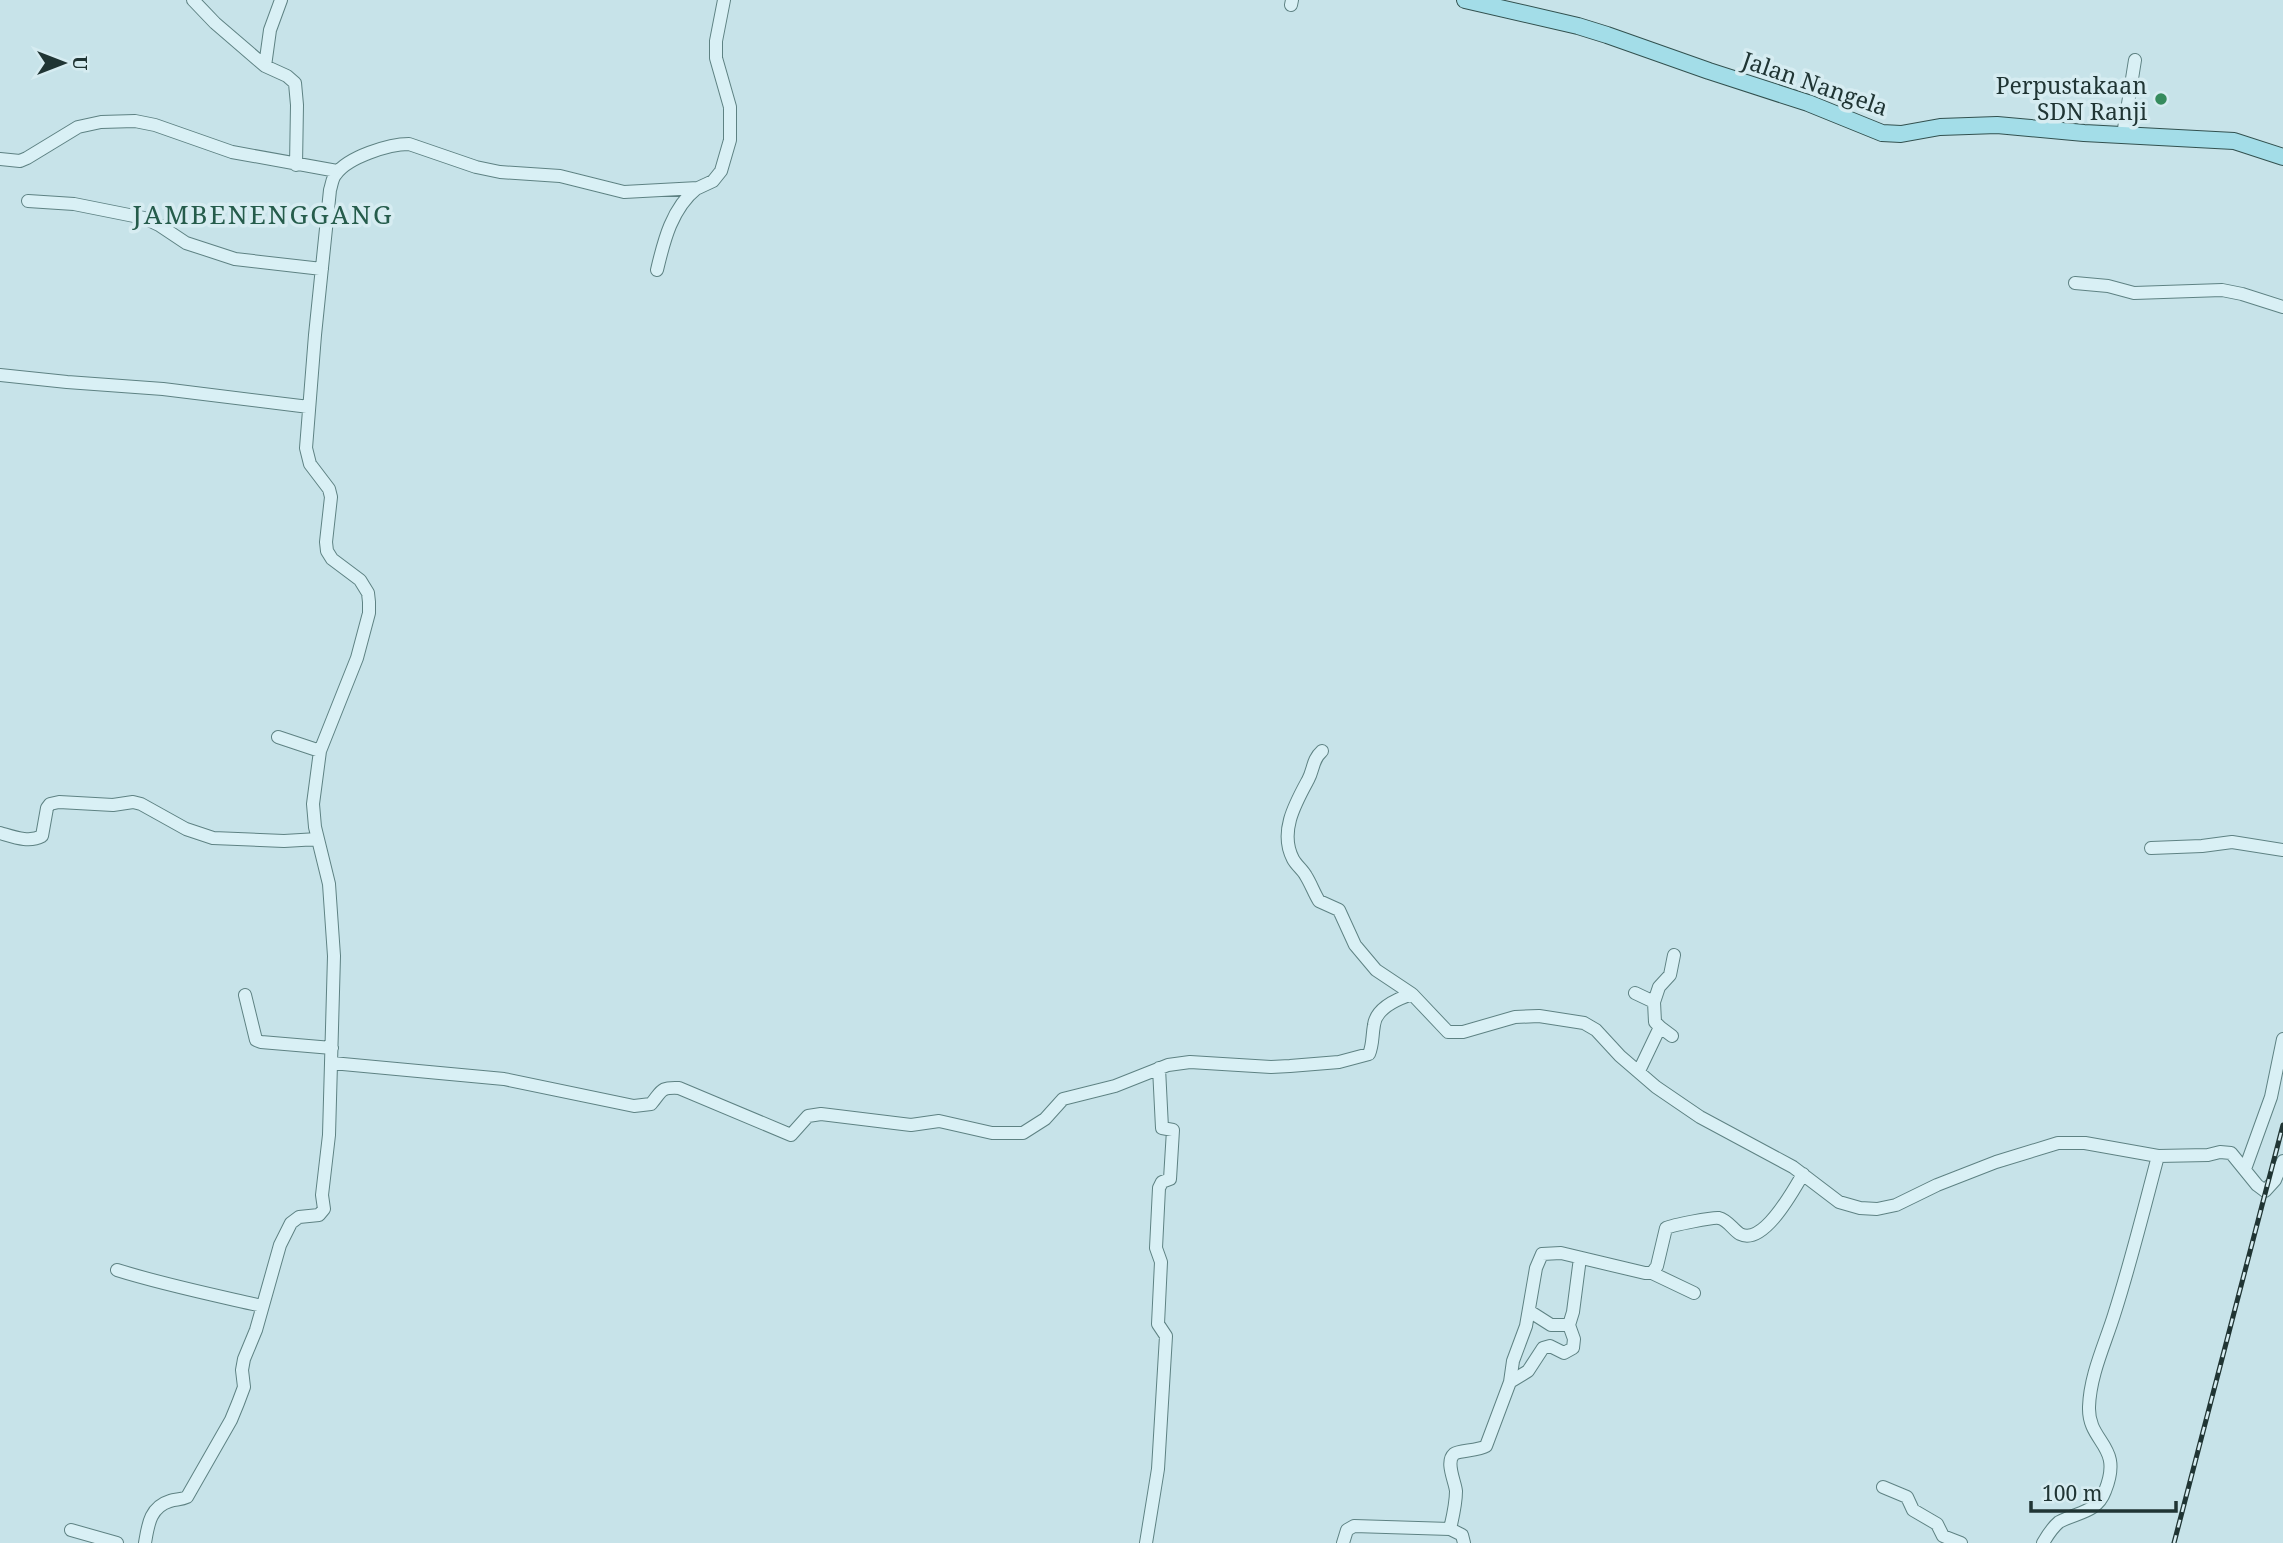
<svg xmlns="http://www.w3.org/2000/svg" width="2283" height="1543" font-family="'Noto Serif',serif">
	<rect width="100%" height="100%" fill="#c7e3e9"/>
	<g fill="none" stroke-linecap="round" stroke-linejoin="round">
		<g stroke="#5e8283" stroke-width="14">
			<path id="minor" d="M193 0 215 23 265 66 287 76 295 83 297 105 296 165
				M1291 5 1292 0
				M265 66 270 30 281 0
				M2123 135 2135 60
				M0 159 20 161 27 158 78 127 101 122 135 121 155 125 232 152 337 171
				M28 201 74 204 144 218 159 225 186 243 235 259 322 269
				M657 270C664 240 672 208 697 188
				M2075 283 2108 286 2134 293 2222 290 2242 294 2283 307
				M0 375 67 382 163 389 309 407
				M278 737 320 751
				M1322 751C1312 760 1314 769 1308 780 1295 804 1279 832 1293 859 1296 865 1303 870 1306 876 1311 884 1314 893 1319 901L1339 910 1355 945 1376 970 1412 994
				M0 833C14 837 29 843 42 836L47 808 50 804 59 802 113 805 133 802 141 804 186 829 213 838 284 841 318 839
				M2151 848 2202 846 2232 842 2283 850
				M1635 993 1654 1002
				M245 995 256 1040 261 1042 332 1048
				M1660 1027 1655 1022 1654 1002 1659 987 1670 975 1674 955
				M332 1063 504 1079 634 1106 651 1104C662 1091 660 1087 679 1088L791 1135 808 1116 821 1114 911 1125 939 1121 992 1133H1023L1045 1119 1063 1099 1115 1086 1168 1065 1190 1062 1271 1067 1290 1066 1339 1062 1369 1054C1373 1045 1372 1036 1374 1025 1376 1008 1397 999 1412 994L1448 1032H1463L1515 1017 1539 1016 1584 1023 1596 1030 1620 1056 1656 1087 1700 1117 1793 1167 1839 1202 1860 1208 1877 1209 1896 1205 1937 1185 1996 1162 2058 1143H2085L2158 1156 2208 1155 2220 1152 2231 1153 2257 1185 2265 1191 2275 1180 2283 1161
				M1639 1071 1660 1027 1672 1036
				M2245 1169 2271 1097 2283 1039
				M117 1270C165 1285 214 1295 262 1306
				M1652 1273 1694 1293
				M1529 1311 1551 1325H1569
				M1510 1382 1528 1371 1543 1348 1550 1346 1564 1353 1573 1348 1574 1339 1569 1325 1573 1312 1580 1258
				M1883 1487 1907 1497 1913 1510 1937 1524 1943 1536 1961 1543
				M1450 1529 1462 1535 1464 1543
				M71 1530 117 1543
				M145 1543C148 1525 150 1507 170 1501 176 1499 181 1500 187 1497L231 1420 238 1403 244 1387 242 1370 244 1359 256 1330 280 1245 291 1223 299 1217 319 1215 324 1209 322 1195 329 1135 334 956 329 884 315 827 313 804 320 751 357 658 369 613V602L368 593 360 580 332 559 327 551 326 542 331 497 329 489 310 464 306 448 315 335 330 190C332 184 332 178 336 174 348 157 389 144 409 144L476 167 500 172 560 176 624 192 698 188 713 181 721 171 730 140V107L716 58V41L724 0
				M1146 1543 1158 1469 1166 1336 1158 1324 1161 1262 1156 1248 1159 1188 1162 1182 1170 1179 1173 1130 1162 1128 1159 1068
				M1343 1543 1347 1530 1354 1526 1450 1529C1453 1516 1456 1504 1456 1491 1455 1481 1445 1462 1454 1454 1459 1450 1478 1451 1486 1446L1510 1382 1513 1361 1526 1326 1536 1268 1542 1254 1561 1253 1645 1273H1652L1657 1266 1666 1228C1673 1225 1713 1217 1719 1218 1728 1220 1733 1230 1740 1234 1764 1246 1794 1189 1803 1174
				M2043 1543C2047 1536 2053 1527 2059 1522 2077 1512 2097 1513 2105 1491 2124 1444 2088 1444 2089 1407 2090 1375 2105 1344 2114 1315 2131 1262 2144 1209 2158 1156"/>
		</g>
		<g stroke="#32514f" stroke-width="18">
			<path id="major" d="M1465 0 1578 26 1607 35 1709 71 1808 103 1882 133 1901 134 1940 127 1997 125 2084 133 2234 141 2283 157"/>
		</g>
		<use href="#minor" stroke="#d9f0f5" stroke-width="12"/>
		<use href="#major" stroke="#a3dde8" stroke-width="16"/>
		<g stroke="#203534" stroke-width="5">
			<path id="rail" d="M2174 1543 2283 1125"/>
		</g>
		<use href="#rail" stroke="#d6ecf1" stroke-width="2.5" stroke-dasharray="8" stroke-linecap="butt"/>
	</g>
	<circle fill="#358b5d" stroke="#d6ecf1" stroke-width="2.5" cx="2161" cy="99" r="7"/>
	<g text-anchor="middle" stroke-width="7" stroke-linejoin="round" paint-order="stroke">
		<g font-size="23" fill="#203534" stroke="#d6ecf1">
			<text transform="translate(1815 84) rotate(19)" y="8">Jalan Nangela</text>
		</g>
		<g font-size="23" fill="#203534" stroke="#d6ecf1" text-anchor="end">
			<text x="2147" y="94">Perpustakaan<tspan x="2147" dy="26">SDN Ranji</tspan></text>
		</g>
		<g font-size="26" letter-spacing="2" fill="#255c4b" stroke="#d6ecf1">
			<text x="263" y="224">JAMBENENGGANG</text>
		</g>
	</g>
	<g transform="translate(63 63) rotate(90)" stroke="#d6ecf1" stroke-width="5" paint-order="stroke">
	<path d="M0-5L12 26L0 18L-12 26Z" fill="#203534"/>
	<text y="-10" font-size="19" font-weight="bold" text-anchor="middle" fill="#203534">U</text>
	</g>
	<path d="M2031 1501v10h145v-10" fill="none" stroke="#203534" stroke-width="3.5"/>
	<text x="2042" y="1501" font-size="21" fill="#203534" stroke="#d6ecf1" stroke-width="5" paint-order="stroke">100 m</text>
</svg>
